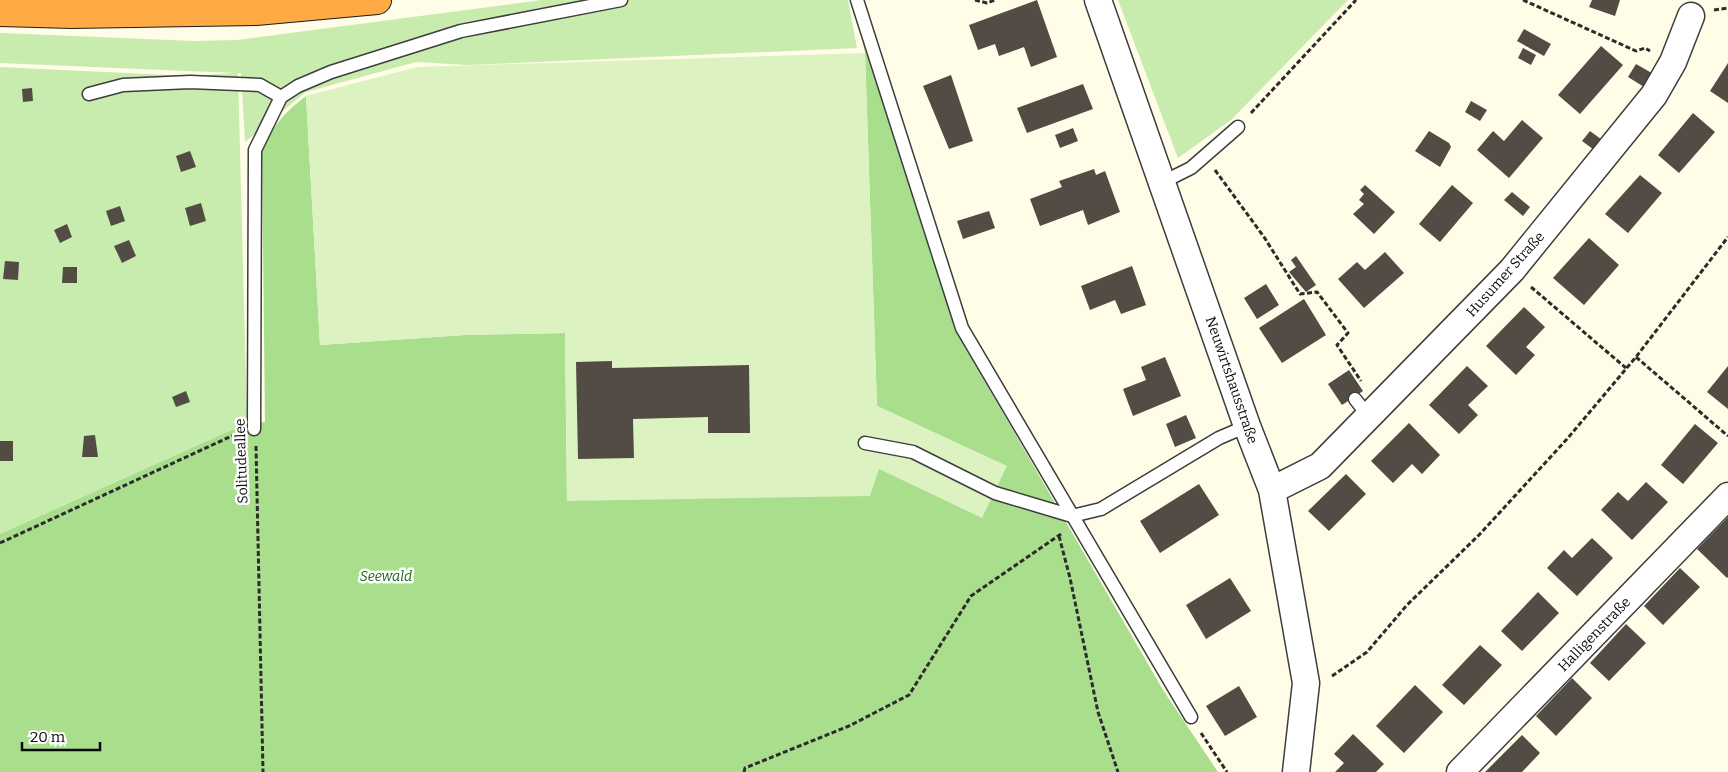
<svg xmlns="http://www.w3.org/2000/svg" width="1728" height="772" font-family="Bitter,serif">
	<rect width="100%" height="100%" fill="#fffce7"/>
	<path fill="#c8ecae" d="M542 0H848L857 48 468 65 416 62 306 92 245 142 241 73H238L247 423 0 534V67L189 76 234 73 0 63V33L194 41 237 40Z
		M1118 0H1348L1231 120 1178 158Z"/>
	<path fill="#a9de8c" d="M855 0 955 330 1163 690 1218 772H0V534L247 423 265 422 262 152C273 125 283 114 306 96L320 345 465 335 565 333 567 501 878 469 1006 466 877 406 865 53Z"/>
	<path fill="#dcf2c0" d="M865 53 877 406 1007 466 982 518 879 469 870 496 567 501 565 333 465 335 320 345 306 96 417 67Z"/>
	<path fill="#534c45" d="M1037 0 1057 57 1031 67 1024 47 999 56 995 44 978 50 969 25Z
		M1592 0H1620L1615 16 1589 7Z
		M1524 29 1551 44 1544 56 1517 41Z
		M1601 46 1623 65 1580 114 1558 95Z
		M1523 48 1536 55 1531 65 1518 58Z
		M1728 63V103L1710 91Z
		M1636 64 1657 76 1649 90 1628 77Z
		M951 75 973 141 949 149 923 86Z
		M1083 84 1093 109 1027 133 1017 108Z
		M32 88 33 101 23 102 22 89Z
		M1471 101 1487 110 1480 121 1465 112Z
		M1693 113 1715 132 1679 173 1658 155Z
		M1522 120 1543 138 1509 178 1477 150 1493 131 1504 141Z
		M1073 128 1078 141 1060 148 1055 135Z
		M1429 131 1449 143 1451 147 1440 167 1415 151Z
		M1590 131 1609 145 1601 155 1582 141Z
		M190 151 196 167 181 172 176 156Z
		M1094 169 1096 175 1105 171 1120 212 1088 225 1083 210 1040 226 1030 199 1062 187 1059 181Z
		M1640 175 1662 193 1628 233 1605 214Z
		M1365 185 1395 212 1374 234 1353 214 1364 204 1359 200 1364 194 1360 190Z
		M1452 185 1473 203 1440 242 1419 224Z
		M1512 192 1530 207 1523 216 1504 200Z
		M201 203 206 221 190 226 185 208Z
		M120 206 125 221 111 226 106 211Z
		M989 211 995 228 963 239 957 221Z
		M67 224 72 237 60 243 54 230Z
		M1589 238 1619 265 1584 305 1553 278Z
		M129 240 136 256 122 263 114 246Z
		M1385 252 1404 273 1364 308 1338 279 1357 262 1365 270Z
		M1296 256 1316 285 1306 292 1289 272 1296 267 1291 260Z
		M5 261 19 262 18 280 3 279Z
		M1132 266 1146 305 1121 314 1115 300 1090 310 1081 286Z
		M63 267H77V283H62Z
		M1266 284 1279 305 1257 319 1244 298Z
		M1304 299 1326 335 1282 363 1259 328Z
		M1524 307 1545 327 1526 347 1535 355 1516 375 1486 346Z
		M1165 357 1181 396 1133 416 1123 389 1146 380 1141 367Z
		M612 361V368L749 365 750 433H708V417L633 419 634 458 578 459 576 362Z
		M1467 366 1488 386 1468 405 1478 415 1459 434 1429 405Z
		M1728 366V409L1707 392Z
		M1349 370 1363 391 1342 405 1328 384Z
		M186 391 190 402 176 407 172 397Z
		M1186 415 1196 438 1175 447 1166 424Z
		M1409 423 1440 455 1422 474 1412 464 1393 483 1371 461Z
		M1695 424 1718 443 1683 484 1661 465Z
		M95 435 98 457H82L84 436Z
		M0 441H13V461H0Z
		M1346 474 1366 494 1329 531 1308 511Z
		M1646 482 1668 502 1632 540 1601 510 1618 492 1628 501Z
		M1199 484 1219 515 1160 553 1140 521Z
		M1728 517V577L1727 578 1697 549Z
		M1592 538 1613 558 1577 596 1547 568 1564 550 1572 558Z
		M1680 568 1700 587 1663 625 1644 606Z
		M1230 578 1251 611 1206 639 1186 605Z
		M1538 592 1559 613 1522 651 1501 631Z
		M1626 624 1646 643 1609 681 1590 663Z
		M1480 645 1502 665 1464 705 1442 685Z
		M1572 678 1592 698 1556 736 1536 716Z
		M1415 685 1443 712 1404 753 1376 726Z
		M1239 686 1257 717 1225 736 1206 706Z
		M1353 734 1384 764 1376 772H1335L1344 763 1334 754Z
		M1522 735 1540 753 1522 772H1485Z"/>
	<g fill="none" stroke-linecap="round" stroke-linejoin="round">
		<g stroke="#3d3d3d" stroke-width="15">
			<path id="lane" d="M857 0 962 328 1191 717
				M89 94 123 85 190 82 260 85 281 97
				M1163 182 1191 168 1238 127
				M1355 399 1369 417
				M254 429 255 150 281 97 298 86 331 72 461 31 621 0
				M865 443 913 452 995 493 1072 516 1101 509 1219 438 1247 426"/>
		</g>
		<g stroke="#3d3d3d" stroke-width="29">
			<path id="street" d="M1098 0 1247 426 1272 490 1306 683 1296 772
				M1272 490 1320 466 1512 270 1654 95 1673 62 1691 16
				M1460 772 1728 496"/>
		</g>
		<g stroke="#1b1b1b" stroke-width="30">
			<path id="highway" d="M0 12 72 14 256 11 377 0"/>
		</g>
		<path stroke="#2c2c2c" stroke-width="3" stroke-dasharray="5 2.5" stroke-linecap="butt" d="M975 0 987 3 995 0
			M1523 0 1636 51 1645 48 1650 51
			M1714 10 1728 8
			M1251 113 1356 0
			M1215 170 1264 237 1300 294 1317 292 1348 333 1337 345 1361 381
			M1531 287 1626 368
			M1636 357 1728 436
			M256 446 263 772
			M1059 536 1070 578 1098 712 1118 772
			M0 543 236 434
			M1332 676 1367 652 1407 605 1480 534 1567 439 1636 357 1728 237
			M1201 733 1227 772
			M744 772 745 768 849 726 909 695 971 596 1061 534"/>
		<use href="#lane" stroke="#fff" stroke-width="12"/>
		<use href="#street" stroke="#fff" stroke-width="26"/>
		<use href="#highway" stroke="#ffab45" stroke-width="28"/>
	</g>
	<g text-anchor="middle" stroke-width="5" stroke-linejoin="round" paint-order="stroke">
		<g font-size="14" fill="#0a0a0a" stroke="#fff">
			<text transform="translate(1505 274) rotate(-48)" y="5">Husumer Straße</text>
			<text transform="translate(1232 380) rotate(71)" y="5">Neuwirtshausstraße</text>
			<text transform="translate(241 461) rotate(-92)" y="5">Solitudeallee</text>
			<text transform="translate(1594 634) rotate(-46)" y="5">Halligenstraße</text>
		</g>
		<g font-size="14" font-style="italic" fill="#206517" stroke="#fff">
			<text x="386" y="581">Seewald</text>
		</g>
	</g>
	<path d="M22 742v8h78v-8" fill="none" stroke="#0a0a0a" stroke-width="2.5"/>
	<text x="30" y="742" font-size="15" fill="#0a0a0a" stroke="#ffffff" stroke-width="4" paint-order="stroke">20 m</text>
</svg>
